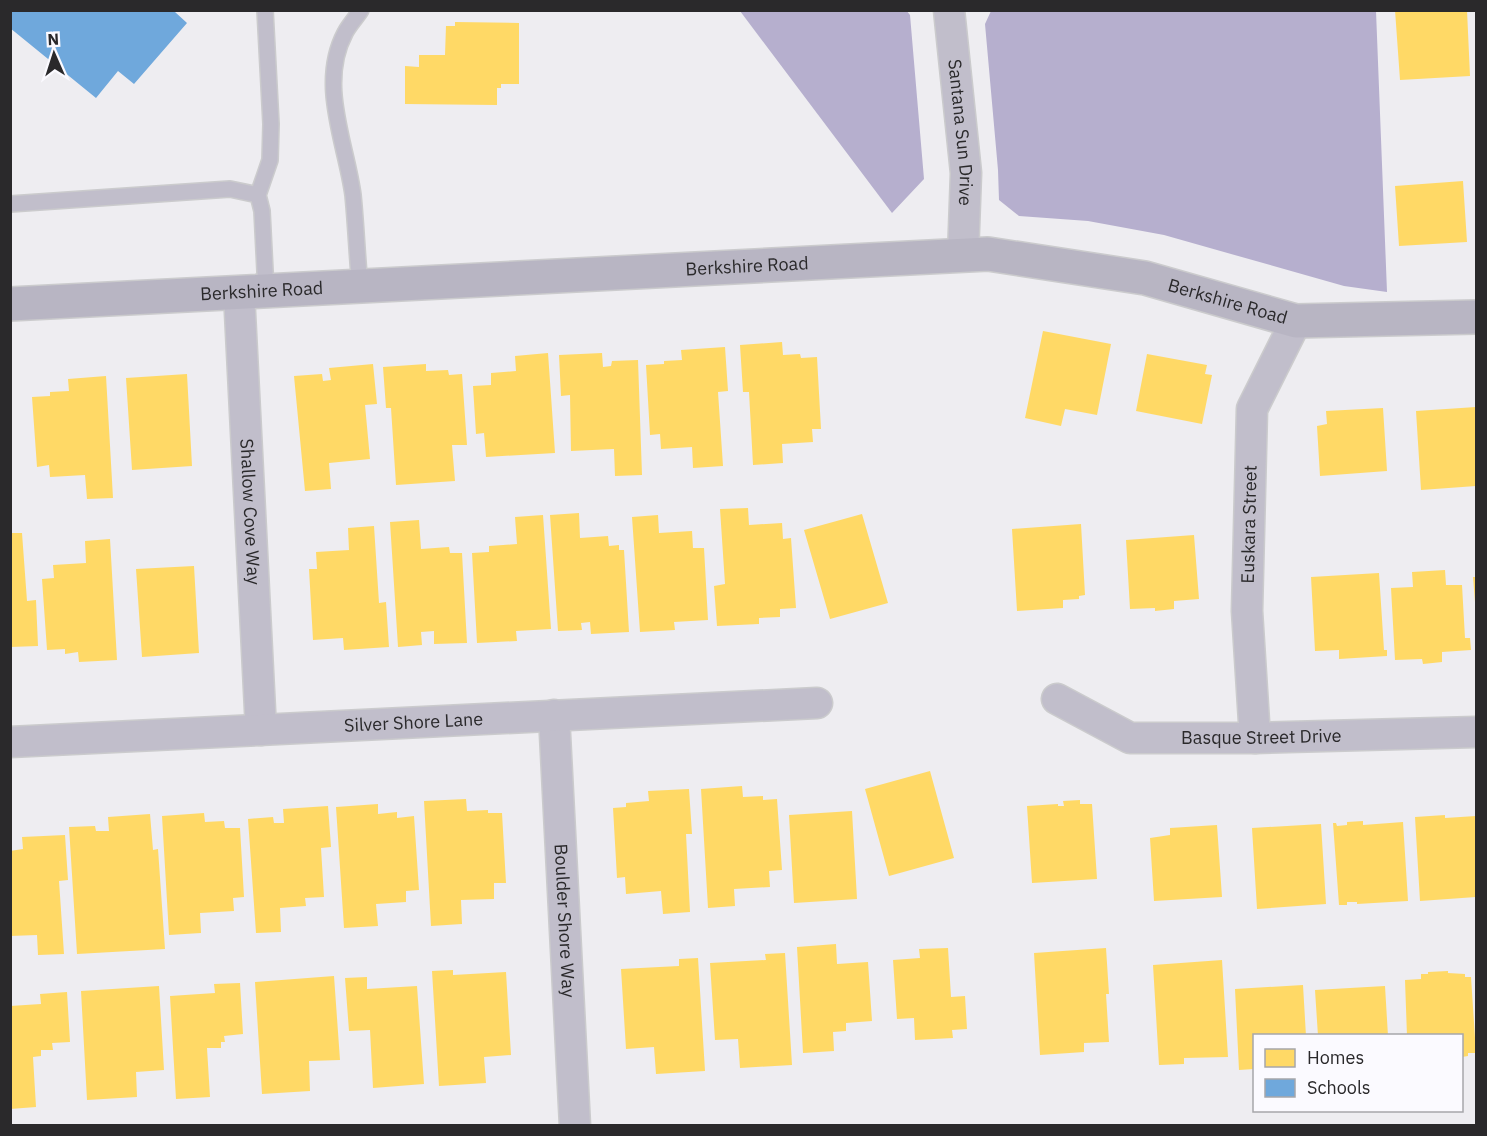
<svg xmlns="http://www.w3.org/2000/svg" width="1487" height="1136" font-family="'IBM Plex Sans',sans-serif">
	<rect width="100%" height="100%" fill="#eeedf1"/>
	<path fill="#b6afce" d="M906 10 910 15 924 179 892 213 740 11Z
		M991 11H1376L1387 292 1344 286 1164 235 1088 221 1019 216 999 200 998 170 985 24Z"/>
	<path fill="#ffd966" d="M1395 10H1467L1470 76 1400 80Z
		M455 22 519 23V84H501V88H497V105L405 104V66L419 67V55H445L446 26H455Z
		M1463 181 1467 242 1399 246 1395 186Z
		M1043 331 1111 344 1097 415 1065 409 1061 426 1025 418Z
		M782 342 783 355 800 354 801 358 817 357 821 429H812L813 442 782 444 783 463 753 465 749 392H743L740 345Z
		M725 347 728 391 718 392 723 466 693 468 692 447 661 449 660 434 650 435 646 365 664 364V361L682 360 681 350Z
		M548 353 555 453 486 457 484 433 476 434 473 386 491 385V373L516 371 515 356Z
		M602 353 603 367 611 366 612 361 638 360 642 475 615 476 614 449 571 451 570 395 561 396 559 355Z
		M1147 354 1207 365 1205 374 1212 375 1202 424 1136 411Z
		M373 364 377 404 365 405 370 459 329 463 331 489 305 491 294 376 322 374 323 381 331 380 329 368Z
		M426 364V371L448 370 449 375 462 374 467 445H452L455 481 396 485 391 408H386L383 367Z
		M187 374 192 466 132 470 126 378Z
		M106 376 113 498 87 499 85 475 50 477 49 465 37 467 32 397 50 396V392L69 391 68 379Z
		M1476 407V486L1421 490 1416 411Z
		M1383 408 1387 471 1320 476 1317 426 1327 424 1326 411Z
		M748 508 749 525 782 523 783 539 791 538 796 608 780 609V617L759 618V624L717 626 714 586 725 584 720 509Z
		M579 513 580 538 608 536 609 546 619 545V550H624L629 632 591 634 590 622 581 623 582 630 558 631 550 515Z
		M862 514 888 603 830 619 804 530Z
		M543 515 551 629 516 631 517 641 477 643 472 553 489 552V546L517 544 515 517Z
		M658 515 659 533 692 531 693 548H704L708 620 674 622 675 630 640 632 632 517Z
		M419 520 421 549 449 547 450 553H462L467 643 434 644V631L421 632 422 645 398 647 390 522Z
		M1081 524 1085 595 1079 596V599L1063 600V608L1017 611 1012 529Z
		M374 526 379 603 386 602 389 647 344 650 343 638 313 640 309 569H317L316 552 349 550 348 528Z
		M10 533H22L27 601 36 600 38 646 10 647Z
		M1194 535 1199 599 1174 601V609L1155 611V608L1130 609 1126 540Z
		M110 539 117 660 79 662 78 652 65 654V649L47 650 42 579 54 578 53 565 86 563 85 541Z
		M194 566 199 653 142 657 136 569Z
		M1445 570 1446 585H1462L1465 638H1470L1471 650 1442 652V662L1423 664 1422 659 1395 660 1391 588 1413 587 1412 572Z
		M1379 573 1384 650H1387V656L1339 659V650L1315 651 1311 577Z
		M1473 577H1476V601L1475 602Z
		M930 771 954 858 889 876 865 789Z
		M742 786 743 797 763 796V800L777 799 782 870 769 871 770 887 734 889 735 906 708 908 701 789Z
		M689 789 692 834H686L690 912 663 914 661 891 626 894 625 877 617 878 613 808 626 807V803L649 801 648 791Z
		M466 799 467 811 488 810V813H502L506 883H494V899L461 900 462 924 431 926 424 801Z
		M1080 800V804H1092L1097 879 1032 883 1027 806 1058 804V806H1064L1063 801Z
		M378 804V814L397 812V818L414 816 419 890 406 891V902L376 904 378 926 344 928 336 807Z
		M328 806 331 847 321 848 324 897 305 898 306 906 280 908 281 932 256 933 248 819 273 817 274 823H284L283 809Z
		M852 811 857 899 794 903 789 815Z
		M204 813 205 822 224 821 225 828H240L244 897 233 898 234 911 200 913 201 933 169 935 162 816Z
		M150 814 153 850 158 849 165 949 77 954 69 827 95 826 96 831H109L108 817Z
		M1445 815V818L1476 816V897L1420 901 1415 817Z
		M1363 821V825L1403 822 1408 901 1357 904V902H1347V905H1339L1333 823H1336L1337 826 1347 825V822Z
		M1321 824 1326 904 1257 909 1252 828Z
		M1217 825 1222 897 1154 901 1150 838 1170 835V828Z
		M65 835 68 880 59 881 64 954 38 955 37 935 10 936V851L23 849 22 837Z
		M836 944 837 964 868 962 872 1021 846 1023V1031L833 1032 834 1051 803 1053 797 947Z
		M948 948 951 997 965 996 967 1029 952 1030 953 1038 915 1040 914 1018 897 1019 893 960 920 958 919 949Z
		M1106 948 1109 994H1106L1109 1042 1084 1043V1052L1040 1055 1034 953Z
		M785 953 792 1065 740 1068 738 1039 715 1040 710 963 766 960 765 954Z
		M698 958 705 1071 656 1074 654 1047 626 1049 621 969 679 966V959Z
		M1222 960 1228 1057 1184 1058V1064L1159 1065 1153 965Z
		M453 970V975L506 972 511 1055 484 1057 486 1083 439 1086 432 971Z
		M1448 971V973L1465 974V977H1471L1476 1053H1468V1056L1462 1057V1036H1407L1405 980 1421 979V974H1428V972Z
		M334 976 340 1060 309 1061 310 1091 262 1094 255 982Z
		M367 977V989L417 986 424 1084 373 1088 370 1030 349 1031 345 978Z
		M240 983 243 1034 224 1036 225 1042H221V1048H207L210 1097 176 1099 170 996 215 993 214 984Z
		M1303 985 1306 1036H1254V1069L1239 1070 1235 989Z
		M159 986 164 1070 136 1072 137 1097 87 1100 81 991Z
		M1385 986 1388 1036H1318L1315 990Z
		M67 992 70 1042 52 1043 53 1050H41V1056L33 1057 36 1107 10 1109V1006L41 1004 40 994Z"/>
	<path fill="#6fa8dc" d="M10 10H176L175 12 187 23 134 84 118 71 96 98 10 28Z"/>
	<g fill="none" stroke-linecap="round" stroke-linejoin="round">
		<g stroke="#cbcbcd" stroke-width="18">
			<path id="lane" d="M265 10 271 124 270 160 258 195 262 211 266 291
				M10 204 230 189 258 195
				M360 286C357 256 356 225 353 195 346 143 318 84 345 33 349 25 356 18 361 10"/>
		</g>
		<g stroke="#cbcbcd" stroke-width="33">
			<g id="street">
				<path id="s1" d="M949 10 966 173 963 256"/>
				<path id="s2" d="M239 293 261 730"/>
				<path id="s3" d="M1057 699 1130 738H1255L1476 732"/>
				<path id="s4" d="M554 715 575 1126"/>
				<path id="s5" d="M1255 738 1247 611 1252 409 1296 321"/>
				<path id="s6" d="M10 742 817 703"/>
			</g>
		</g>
		<g stroke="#cbcbcd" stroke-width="36">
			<g id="secondary">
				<path id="s7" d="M10 304 988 254 1145 278 1296 321 1476 317"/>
			</g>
		</g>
		<use href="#lane" stroke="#c1becb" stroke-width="15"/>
		<use href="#street" stroke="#c1becb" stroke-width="30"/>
		<use href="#secondary" stroke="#b8b5c3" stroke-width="33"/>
	</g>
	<g text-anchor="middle" stroke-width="6" stroke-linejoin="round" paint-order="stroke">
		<g font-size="18" fill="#2a292b" stroke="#fbfaff">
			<text dy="6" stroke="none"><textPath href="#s1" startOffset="123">Santana Sun Drive</textPath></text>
			<text dy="6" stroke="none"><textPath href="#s7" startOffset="738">Berkshire Road</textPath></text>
			<text dy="6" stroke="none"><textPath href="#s7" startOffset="252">Berkshire Road</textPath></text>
			<text dy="6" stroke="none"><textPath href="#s7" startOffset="1224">Berkshire Road</textPath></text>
			<text dy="6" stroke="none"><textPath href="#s2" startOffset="219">Shallow Cove Way</textPath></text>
			<text dy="6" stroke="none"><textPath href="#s5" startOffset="214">Euskara Street</textPath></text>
			<text dy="6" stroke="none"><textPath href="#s6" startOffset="404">Silver Shore Lane</textPath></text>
			<text dy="6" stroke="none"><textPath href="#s3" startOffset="214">Basque Street Drive</textPath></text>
			<text dy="6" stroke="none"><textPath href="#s4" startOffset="206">Boulder Shore Way</textPath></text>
		</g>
	</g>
	<rect width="1487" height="1136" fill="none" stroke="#2a292b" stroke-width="24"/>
	<rect x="1253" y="1034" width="210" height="78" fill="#fbfaff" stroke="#a7a6aa" stroke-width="1.5"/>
	<rect x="1265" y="1049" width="30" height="18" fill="#ffd966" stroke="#a7a6aa" stroke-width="1.5"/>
	<text x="1307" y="1064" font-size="18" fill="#2a292b">Homes</text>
	<rect x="1265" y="1079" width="30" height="18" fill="#6fa8dc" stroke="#a7a6aa" stroke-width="1.5"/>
	<text x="1307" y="1094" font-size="18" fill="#2a292b">Schools</text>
	<g transform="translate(54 54) rotate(357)" stroke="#fbfaff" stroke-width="4.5" paint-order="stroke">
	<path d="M0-4.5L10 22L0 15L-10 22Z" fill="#2a292b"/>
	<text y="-9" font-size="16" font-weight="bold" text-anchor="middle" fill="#2a292b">N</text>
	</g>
</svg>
